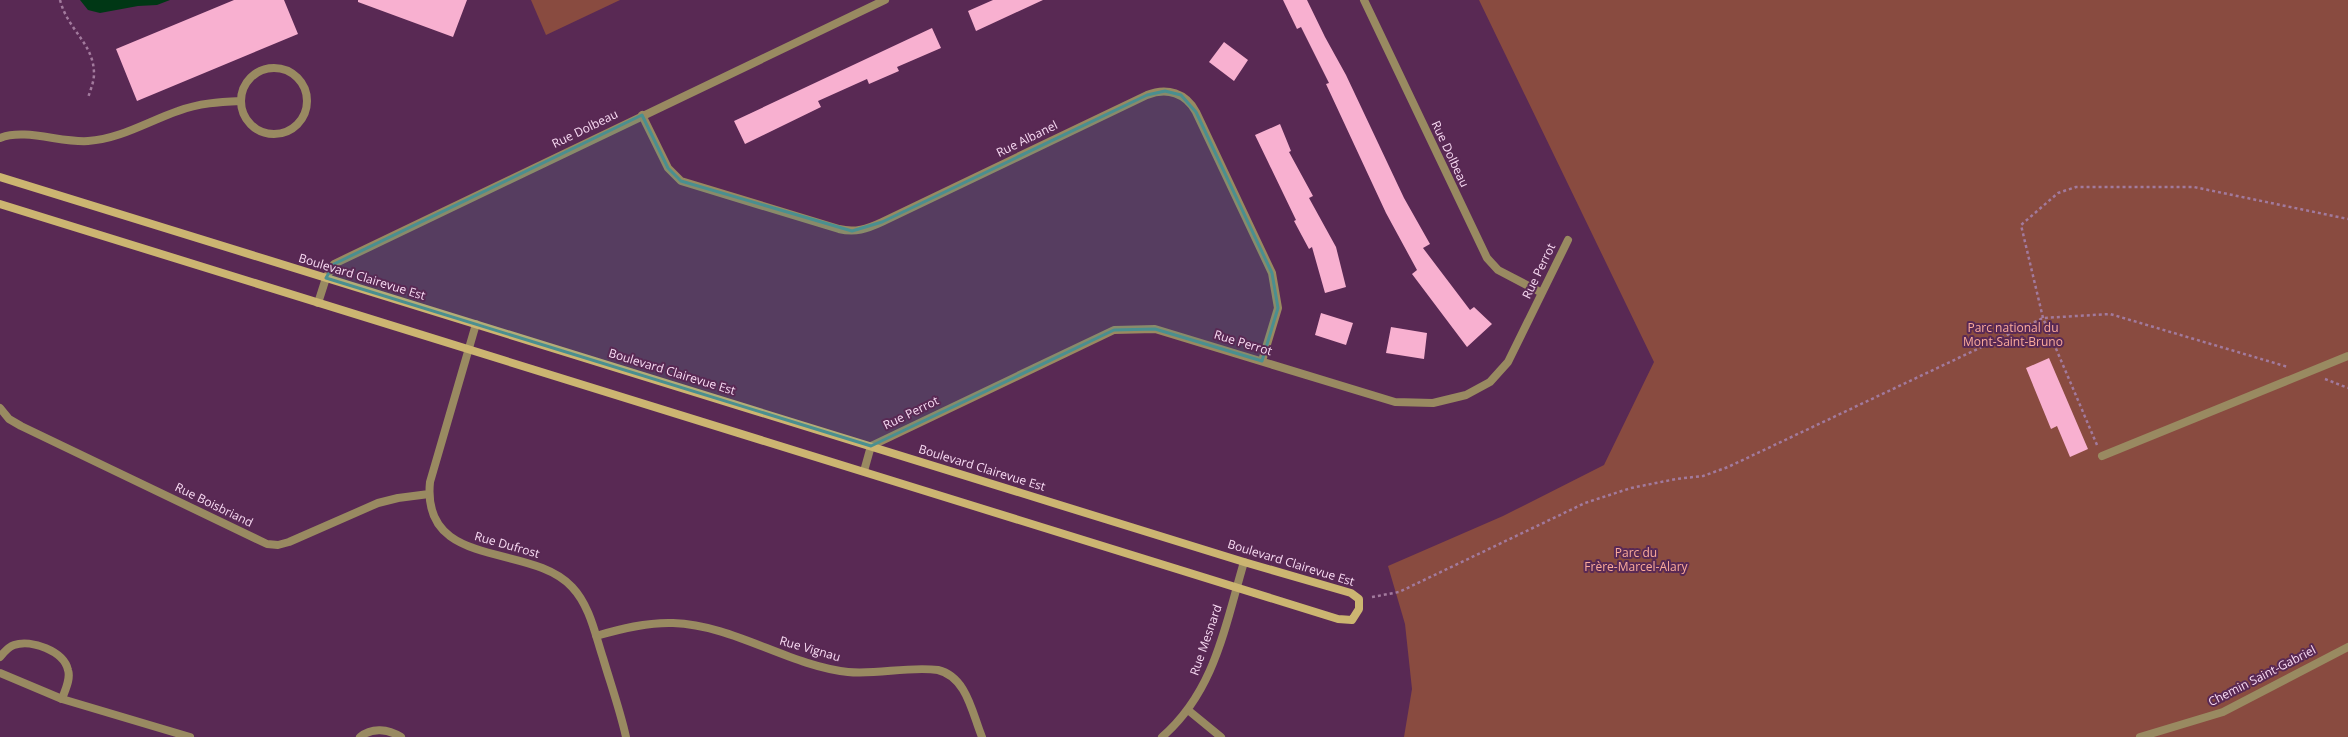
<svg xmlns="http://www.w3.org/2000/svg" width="2348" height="737" font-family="'Open Sans',sans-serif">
	<rect width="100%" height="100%" fill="#592954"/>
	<path fill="#894b40" d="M531 0H620L546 35Z
		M1479 0H2348V737H1404L1412 689 1405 624 1388 566 1503 516 1604 465 1654 362Z"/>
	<path fill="#003715" d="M80 0H170L157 5 138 6 100 13 88 10Z"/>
	<path fill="#f8b0d0" d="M234 0H284L298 34 137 101 116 49Z
		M358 0H467L453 37 358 2Z
		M993 0H1043L976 31 968 11Z
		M1283 0H1307L1325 37 1346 75 1404 198 1430 244 1423 248 1470 310 1474 307 1492 324 1467 347 1412 274 1417 270 1386 213 1326 84 1329 83 1301 27 1297 29Z
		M932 28 941 48 897 67 899 71 869 84 867 79 818 101 821 107 745 144 734 121Z
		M1224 42 1248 60 1234 81 1209 62Z
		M1280 124 1291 151 1289 152 1313 196 1309 198 1336 247 1346 287 1325 293 1312 247 1309 249 1294 221 1296 220 1255 135Z
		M1321 313 1353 323 1346 345 1315 335Z
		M1391 327 1427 333 1424 359 1386 353Z
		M2049 358 2088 449 2070 457 2057 426 2051 429 2026 368Z"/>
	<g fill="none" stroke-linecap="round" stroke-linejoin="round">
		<path stroke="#a27a9d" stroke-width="2.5" stroke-dasharray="3 3" stroke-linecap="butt" d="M60 0C68 31 94 43 94 74 94 82 90 91 88 98
			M2325 379 2348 388
			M2097 445 2043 318 2021 225 2058 193 2076 187H2194L2348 219
			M1372 597 1399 592 1585 503 1631 488 1676 479 1703 476 1728 467 2043 318 2110 314 2288 367"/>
		<path stroke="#998a61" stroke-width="8" d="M241 101a33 33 0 1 1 66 0a33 33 0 1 1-66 0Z
			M0 138C24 128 62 143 88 141 120 139 149 121 178 111 199 103 220 102 241 101
			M2102 456 2348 356
			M0 657C4 652 8 647 14 645 31 639 64 651 68 670 71 679 65 690 62 699
			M2140 737 2223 712 2348 647"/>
		<path stroke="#998a61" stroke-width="8" d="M1364 0 1487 258 1498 270 1542 293
			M642 115 668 168 681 181 839 229C855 233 867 229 882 222L1147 95C1167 87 1186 93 1196 112L1272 273 1278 308 1262 361
			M318 303 326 278 334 264 885 0
			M476 324 430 482C421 571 531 542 572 587 590 606 595 634 603 658 611 685 620 710 626 737
			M0 408 9 419 21 426 267 544 278 545 289 542 378 503 398 498 429 494
			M864 471 871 446 1114 330 1155 329 1395 402 1433 403 1466 395 1490 382 1508 362 1568 240
			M596 636C620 629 647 622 673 623 734 625 787 665 848 672 877 675 908 666 938 670 967 677 972 713 982 737
			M0 673 62 699 190 737
			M1188 710 1221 737
			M360 737C372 727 388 729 401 737
			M1162 737C1215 691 1225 626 1244 562"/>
		<path stroke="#ccb571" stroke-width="8" d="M0 177 1244 562 1351 593 1359 599V609L1352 620 1338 619 0 204"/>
	</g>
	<path fill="#4a8f90" fill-opacity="0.2" stroke="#4a8f90" stroke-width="3" stroke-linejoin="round" d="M1165 91 1181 95 1196 112 1272 273 1278 308 1262 361 1155 329 1114 330 871 446 326 278 334 264 642 115 668 168 681 181 852 231 882 222 1147 95Z"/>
	<g text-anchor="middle" stroke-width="4" stroke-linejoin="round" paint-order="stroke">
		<g font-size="12" fill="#f9dbf4" stroke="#592954">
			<text transform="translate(585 129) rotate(-26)" y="4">Rue Dolbeau</text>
			<text transform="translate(1027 139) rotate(-26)" y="4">Rue Albanel</text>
			<text transform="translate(1450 154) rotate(65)" y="4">Rue Dolbeau</text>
			<text transform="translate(1539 271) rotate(-64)" y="4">Rue Perrot</text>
			<text transform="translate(362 277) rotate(17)" y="4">Boulevard Clairevue Est</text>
			<text transform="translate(1243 343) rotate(17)" y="4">Rue Perrot</text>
			<text transform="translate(672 372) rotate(17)" y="4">Boulevard Clairevue Est</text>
			<text transform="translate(911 413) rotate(-26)" y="4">Rue Perrot</text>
			<text transform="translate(982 468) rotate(17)" y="4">Boulevard Clairevue Est</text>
			<text transform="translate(214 505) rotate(26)" y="4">Rue Boisbriand</text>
			<text transform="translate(507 545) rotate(16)" y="4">Rue Dufrost</text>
			<text transform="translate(1291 563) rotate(17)" y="4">Boulevard Clairevue Est</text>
			<text transform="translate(1206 640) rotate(-71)" y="4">Rue Mesnard</text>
			<text transform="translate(810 649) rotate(16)" y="4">Rue Vignau</text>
			<text transform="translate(2262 676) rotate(-27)" y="4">Chemin Saint-Gabriel</text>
		</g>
		<g font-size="12" fill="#fbab9b" stroke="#592954">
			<text x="2013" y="332">Parc national du<tspan x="2013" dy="14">Mont-Saint-Bruno</tspan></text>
			<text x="1636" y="557">Parc du<tspan x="1636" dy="14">Frère-Marcel-Alary</tspan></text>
		</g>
	</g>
</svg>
